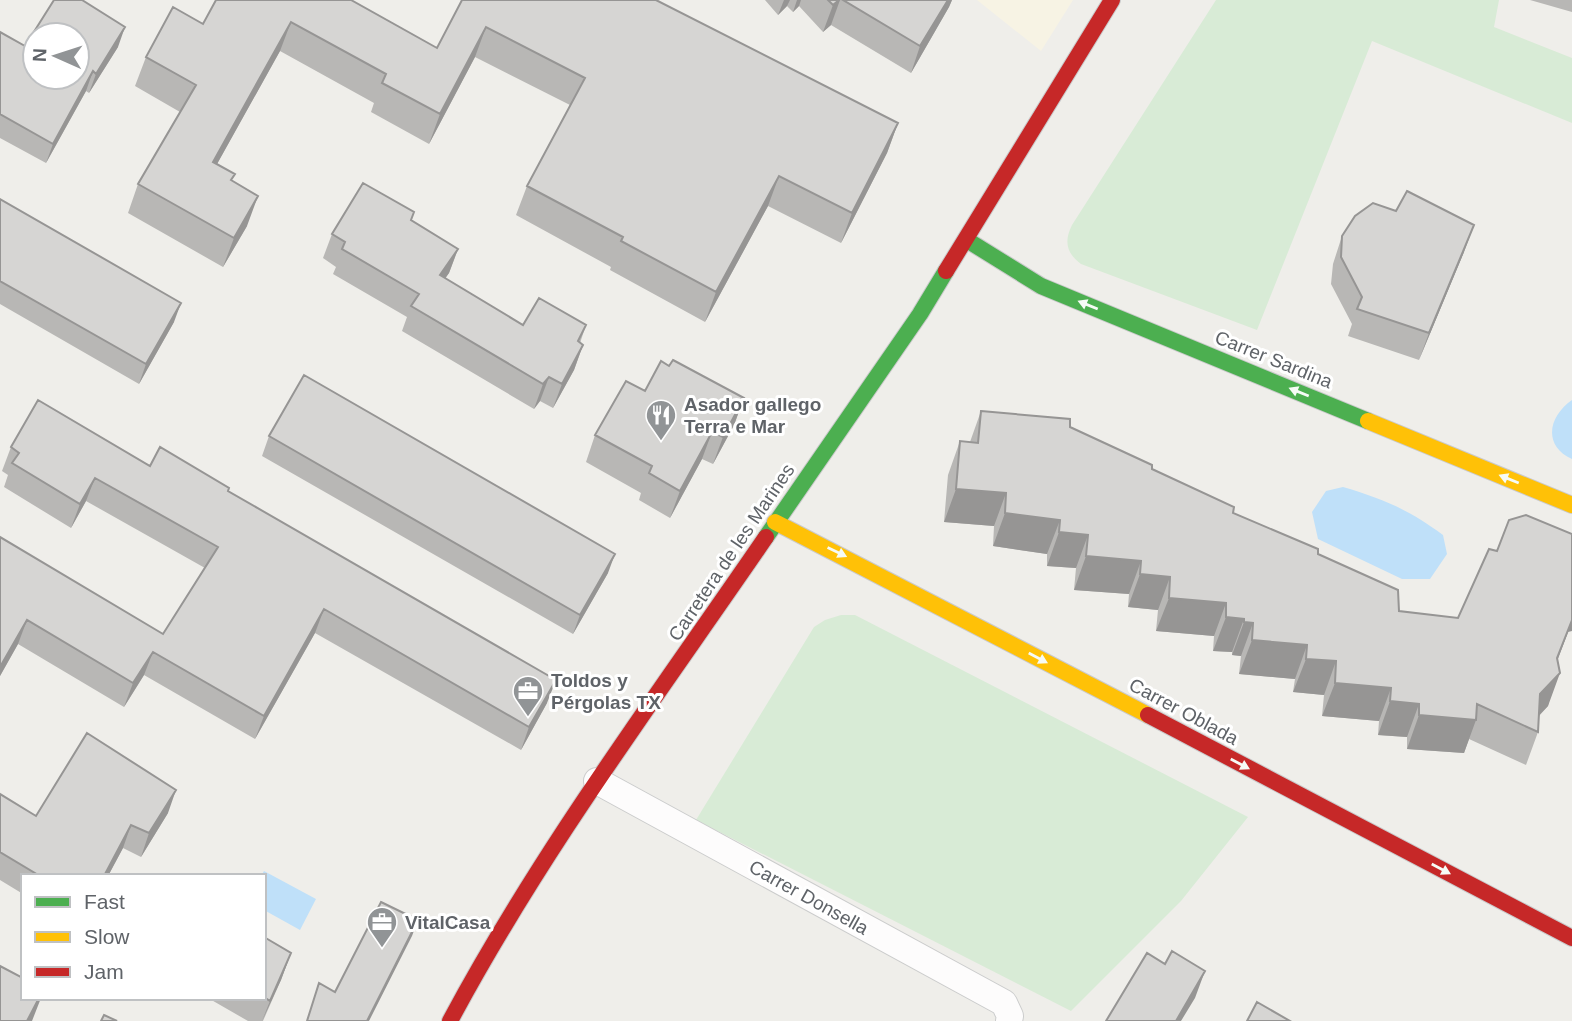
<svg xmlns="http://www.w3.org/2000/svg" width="1572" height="1021" font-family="Helvetica,sans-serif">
	<rect width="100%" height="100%" fill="#efeeea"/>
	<path fill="#f7f3e4" d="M977 0H1073L1041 51Z"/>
	<path fill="#d8ebd6" d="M1216 0H1499L1494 27 1572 58V123L1372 41 1257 330 1081 264C1066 253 1064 241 1072 225Z
		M841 615H855L1248 817 1181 901 1071 1011 696 820 814 627 825 620Z"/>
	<path fill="#bfe0f9" d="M1572 400V459C1542 445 1549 416 1572 400Z
		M1343 487C1384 499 1409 510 1443 535L1447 554 1430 579H1402L1318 539 1312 512 1326 491Z
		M264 871 316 899 300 930 264 910V876H261Z"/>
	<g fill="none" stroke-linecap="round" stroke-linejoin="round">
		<g stroke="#cbcccc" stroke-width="28">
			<path id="lane" d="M597 781 1004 1003 1010 1016 1009 1021"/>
		</g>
		<g stroke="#cacacb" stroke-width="18">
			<path id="fast" d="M967 240 1041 286 1368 421
				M766 537 920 314 946 271"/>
		</g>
		<g stroke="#cacacb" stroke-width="18">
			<path id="slow" d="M1368 421 1572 505
				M775 522 1148 715"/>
		</g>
		<g stroke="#cacacb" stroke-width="18">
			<path id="jam" d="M946 271 1112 0
				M1148 715 1572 938
				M450 1021C541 851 657 696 766 537"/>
		</g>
		<use href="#lane" stroke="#fdfcfc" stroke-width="26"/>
		<use href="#fast" stroke="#4caf50" stroke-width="16"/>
		<use href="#slow" stroke="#ffc107" stroke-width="16"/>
		<use href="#jam" stroke="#c62828" stroke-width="16"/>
	</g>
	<path fill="#b8b7b5" d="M216 0 437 48 462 0 898 123 887 153 841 243 768 206 705 322 610 270 611 267 516 215 527 186 570 105 475 57 429 144 371 112 374 103 280 51 217 164 232 180 247 226 223 267 128 213 138 184 180 112 135 86 146 57 203 24Z
		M765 0H952L949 7 911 73 831 25 823 32 799 6 793 12 787 6 778 15Z
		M1530 0H1572V12Z
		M0 32 25 46 118 47 89 93 86 91 46 163 0 138Z
		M0 199 174 322 139 384 0 304Z
		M411 220 458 249 449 273 445 278 523 325H586L580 343 583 345 574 370 553 408 540 401 534 409 402 331 407 317 333 274 336 267 323 258 332 234Z
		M1342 236 1464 252 1419 360 1348 336 1352 324 1331 284 1333 264Z
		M669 366 744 398 734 425 713 464 702 459 670 518 639 500 641 493 586 462 595 435 645 391Z
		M981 411 1070 427 1233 513 1318 554 1399 611 1568 632 1558 659 1548 706 1539 716 1538 732 1526 765 1469 739 1464 753 1407 749V737L1378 735 1379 721 1322 716 1324 695 1293 692 1295 679 1239 674 1241 656 1232 655V652L1213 651 1214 636 1156 631 1158 610 1128 607 1129 594 1074 590 1076 568 1047 566V554L993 546 994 526 944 522 948 475 960 441 970 442Z
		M269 436 608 573 573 634 262 456Z
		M11 447 150 466 228 491 547 703 521 750 315 633 255 739 144 675 124 707 18 644 0 676V537L163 634 205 568 86 501 71 528 4 487 8 475 2 471Z
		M0 794 36 816 168 813 141 857 123 848 108 876H23V894L0 880Z
		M264 937 291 953 281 980 263 1021H248L208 998H264Z"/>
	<path fill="#969594" d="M784 0H790L787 6 778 15Z
		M797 0H801L799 6 793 12Z
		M839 0H840L831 25 823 32 833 5Z
		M948 0H952L949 7 911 73 920 46Z
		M291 22 280 51 202 191 213 162Z
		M125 27 118 47 89 93 96 74Z
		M486 27 475 57 429 144 440 114Z
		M93 71 86 91 46 163 53 144Z
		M898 123 887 153 841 243 852 213Z
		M779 176 768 206 705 322 716 292Z
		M258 196 247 226 223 267 234 238Z
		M1474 225 1464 252 1419 360 1429 333Z
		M458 249 449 273 431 299 440 275Z
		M181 303 174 322 139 384 146 364Z
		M583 345 574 370 553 408 562 384Z
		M549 377 540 401 534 409 543 384Z
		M744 398 734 425 713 464 723 437Z
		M712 432 702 459 670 518 680 491Z
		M95 478 86 501 71 528 80 504Z
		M956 489 1006 493 994 526 944 522Z
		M1005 513 1060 520 1047 554 993 546Z
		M1059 532 1088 535 1076 568 1047 566Z
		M615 554 608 573 573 634 580 615Z
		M1086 556 1141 561 1129 594 1074 590Z
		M1140 574 1170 577 1158 610 1128 607Z
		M1169 598 1226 603 1214 636 1156 631Z
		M324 609 315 633 255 739 264 716Z
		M1226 617 1244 619 1232 652 1213 651Z
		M27 620 18 644 0 676V667Z
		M1572 620V631L1568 632 1547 687 1560 673 1548 706 1528 727 1540 694Z
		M1244 622 1253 623 1241 656 1232 655Z
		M1252 640 1307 645 1295 679 1239 674Z
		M153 652 144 675 124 707 133 683Z
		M1306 659 1336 661 1324 695 1293 692Z
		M556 680 547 703 521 750 529 727Z
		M1335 683 1391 688 1379 721 1322 716Z
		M1390 701 1419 704 1407 737 1378 735Z
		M1419 715 1476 720 1464 753 1407 749Z
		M176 790 168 813 141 857 149 833Z
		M131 825 123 848 108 876H104Z
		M418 920 412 936 369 1021H367Z
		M291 953 281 980 262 1021 270 1001Z
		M1205 971 1195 998 1181 1021H1176Z
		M39 998H41L32 1021H27Z"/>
	<path fill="#d6d5d3" stroke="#969594" stroke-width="2" fill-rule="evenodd" d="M54 0H82L125 27 96 74 93 71 53 144 0 114V32L25 46ZM35 35H77V77H35Z
		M216 0H351L437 48 462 0H656L898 123 852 213 779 176 716 292 621 241 623 237 527 186 585 78 486 27 440 114 382 83 386 74 291 22 213 162 235 174 231 180 258 196 234 238 138 184 196 85 146 57 173 7 203 24Z
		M828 0H839L833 5Z
		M843 0H948L920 46Z
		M363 183 414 212 411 220 458 249 440 275 523 325 539 298 586 325 578 341 583 345 562 384 549 377 543 384 411 306 419 294 342 249 345 242 332 234Z
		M1407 191 1474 225 1429 333 1357 309 1362 297 1341 257 1342 236 1355 216 1373 203 1396 211Z
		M0 199 181 303 146 364 0 281Z
		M673 360 744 398 723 437 712 432 680 491 649 473 652 466 595 435 626 381 645 391 661 361 669 366Z
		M304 375 615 554 580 615 269 436Z
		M38 400 150 466 160 447 229 488 228 491 556 680 529 727 324 609 264 716 153 652 133 683 27 620 0 667V537L163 634 218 547 95 478 80 504 12 463 19 453 11 447Z
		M981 411 1070 419V427L1152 465V469L1234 507 1233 513 1318 549V554L1398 590 1399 611 1458 618 1489 549 1497 551 1509 520 1526 515 1572 534V620L1557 658 1560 673 1540 694 1538 732 1477 704 1476 720 1419 715V704L1390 701 1391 688 1335 683 1336 661 1306 659 1307 645 1252 640 1253 623 1244 622V619L1226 617V603L1169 598 1170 577 1140 574 1141 561 1086 556 1088 535 1059 532 1060 520 1005 513 1006 493 956 489 960 441 978 443Z
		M87 733 176 790 149 833 131 825 104 876H40L0 852V794L36 816Z
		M381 902 418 920 367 1021H307L319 983 335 992Z
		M264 937 291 953 270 1001 264 997Z
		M1172 951 1205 971 1176 1021H1106L1147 953 1165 964Z
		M0 966 23 978V998H39L27 1021H0Z
		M1257 1002 1290 1021H1247Z
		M104 1015 117 1021H101Z"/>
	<defs><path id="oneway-solid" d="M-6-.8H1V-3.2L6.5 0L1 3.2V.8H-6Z" transform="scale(1.75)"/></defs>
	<g fill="#f6fbf6">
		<use href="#oneway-solid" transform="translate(1088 305) rotate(-158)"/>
		<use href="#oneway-solid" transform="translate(1299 392) rotate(-158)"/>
		<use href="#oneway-solid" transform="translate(1509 479) rotate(-158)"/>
		<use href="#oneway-solid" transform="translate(837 552) rotate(26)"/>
		<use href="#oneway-solid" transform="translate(1038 658) rotate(28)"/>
		<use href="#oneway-solid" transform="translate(1240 764) rotate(28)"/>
		<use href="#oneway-solid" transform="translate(1441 869) rotate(28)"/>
	</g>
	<defs>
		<g id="restaurant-pin" transform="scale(1.575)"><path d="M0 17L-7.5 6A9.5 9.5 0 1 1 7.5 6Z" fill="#919496" stroke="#fff"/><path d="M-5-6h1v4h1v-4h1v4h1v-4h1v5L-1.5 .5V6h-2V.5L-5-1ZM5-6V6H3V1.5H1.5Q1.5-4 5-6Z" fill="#fff"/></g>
		<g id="office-pin" transform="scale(1.575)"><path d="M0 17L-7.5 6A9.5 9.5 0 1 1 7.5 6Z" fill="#919496" stroke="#fff"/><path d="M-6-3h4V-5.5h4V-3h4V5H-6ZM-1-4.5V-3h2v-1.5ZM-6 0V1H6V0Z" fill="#fff"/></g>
	</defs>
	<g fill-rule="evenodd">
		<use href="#restaurant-pin" x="661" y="415"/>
		<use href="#office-pin" x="528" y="691"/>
		<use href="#office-pin" x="382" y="922"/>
	</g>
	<g text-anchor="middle" stroke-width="6" stroke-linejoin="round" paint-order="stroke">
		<g font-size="19" fill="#5f6368" stroke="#fff">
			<text transform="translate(1274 359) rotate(22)" y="7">Carrer Sardina</text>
			<text transform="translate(731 552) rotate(-56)" y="7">Carretera de les Marines</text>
			<text transform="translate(1184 711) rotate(28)" y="7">Carrer Oblada</text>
			<text transform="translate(809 897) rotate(29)" y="7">Carrer Donsella</text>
		</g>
		<g font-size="19" font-weight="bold" fill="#5f6368" stroke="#fff" text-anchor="start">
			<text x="684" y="411">Asador gallego<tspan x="684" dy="22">Terra e Mar</tspan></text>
			<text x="551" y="687">Toldos y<tspan x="551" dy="22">Pérgolas TX</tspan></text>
			<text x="405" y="929">VitalCasa</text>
		</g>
	</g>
	<rect x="21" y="874" width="245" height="126" fill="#ffffff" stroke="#bfc1c3" stroke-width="2"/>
	<rect x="35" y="897" width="35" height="10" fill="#4caf50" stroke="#bfc1c3" stroke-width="2"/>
	<text x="84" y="909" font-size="21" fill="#5f6368">Fast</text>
	<rect x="35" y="932" width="35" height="10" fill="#ffc107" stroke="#bfc1c3" stroke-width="2"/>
	<text x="84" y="944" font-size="21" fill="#5f6368">Slow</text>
	<rect x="35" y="967" width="35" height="10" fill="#c62828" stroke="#bfc1c3" stroke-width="2"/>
	<text x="84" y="979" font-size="21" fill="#5f6368">Jam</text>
	<g transform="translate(56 56) rotate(273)"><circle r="33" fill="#ffffff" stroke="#bfc1c3" stroke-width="2"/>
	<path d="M0-5L12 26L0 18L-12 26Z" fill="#919496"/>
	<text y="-10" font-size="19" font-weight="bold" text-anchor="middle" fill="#5f6368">N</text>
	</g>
</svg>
